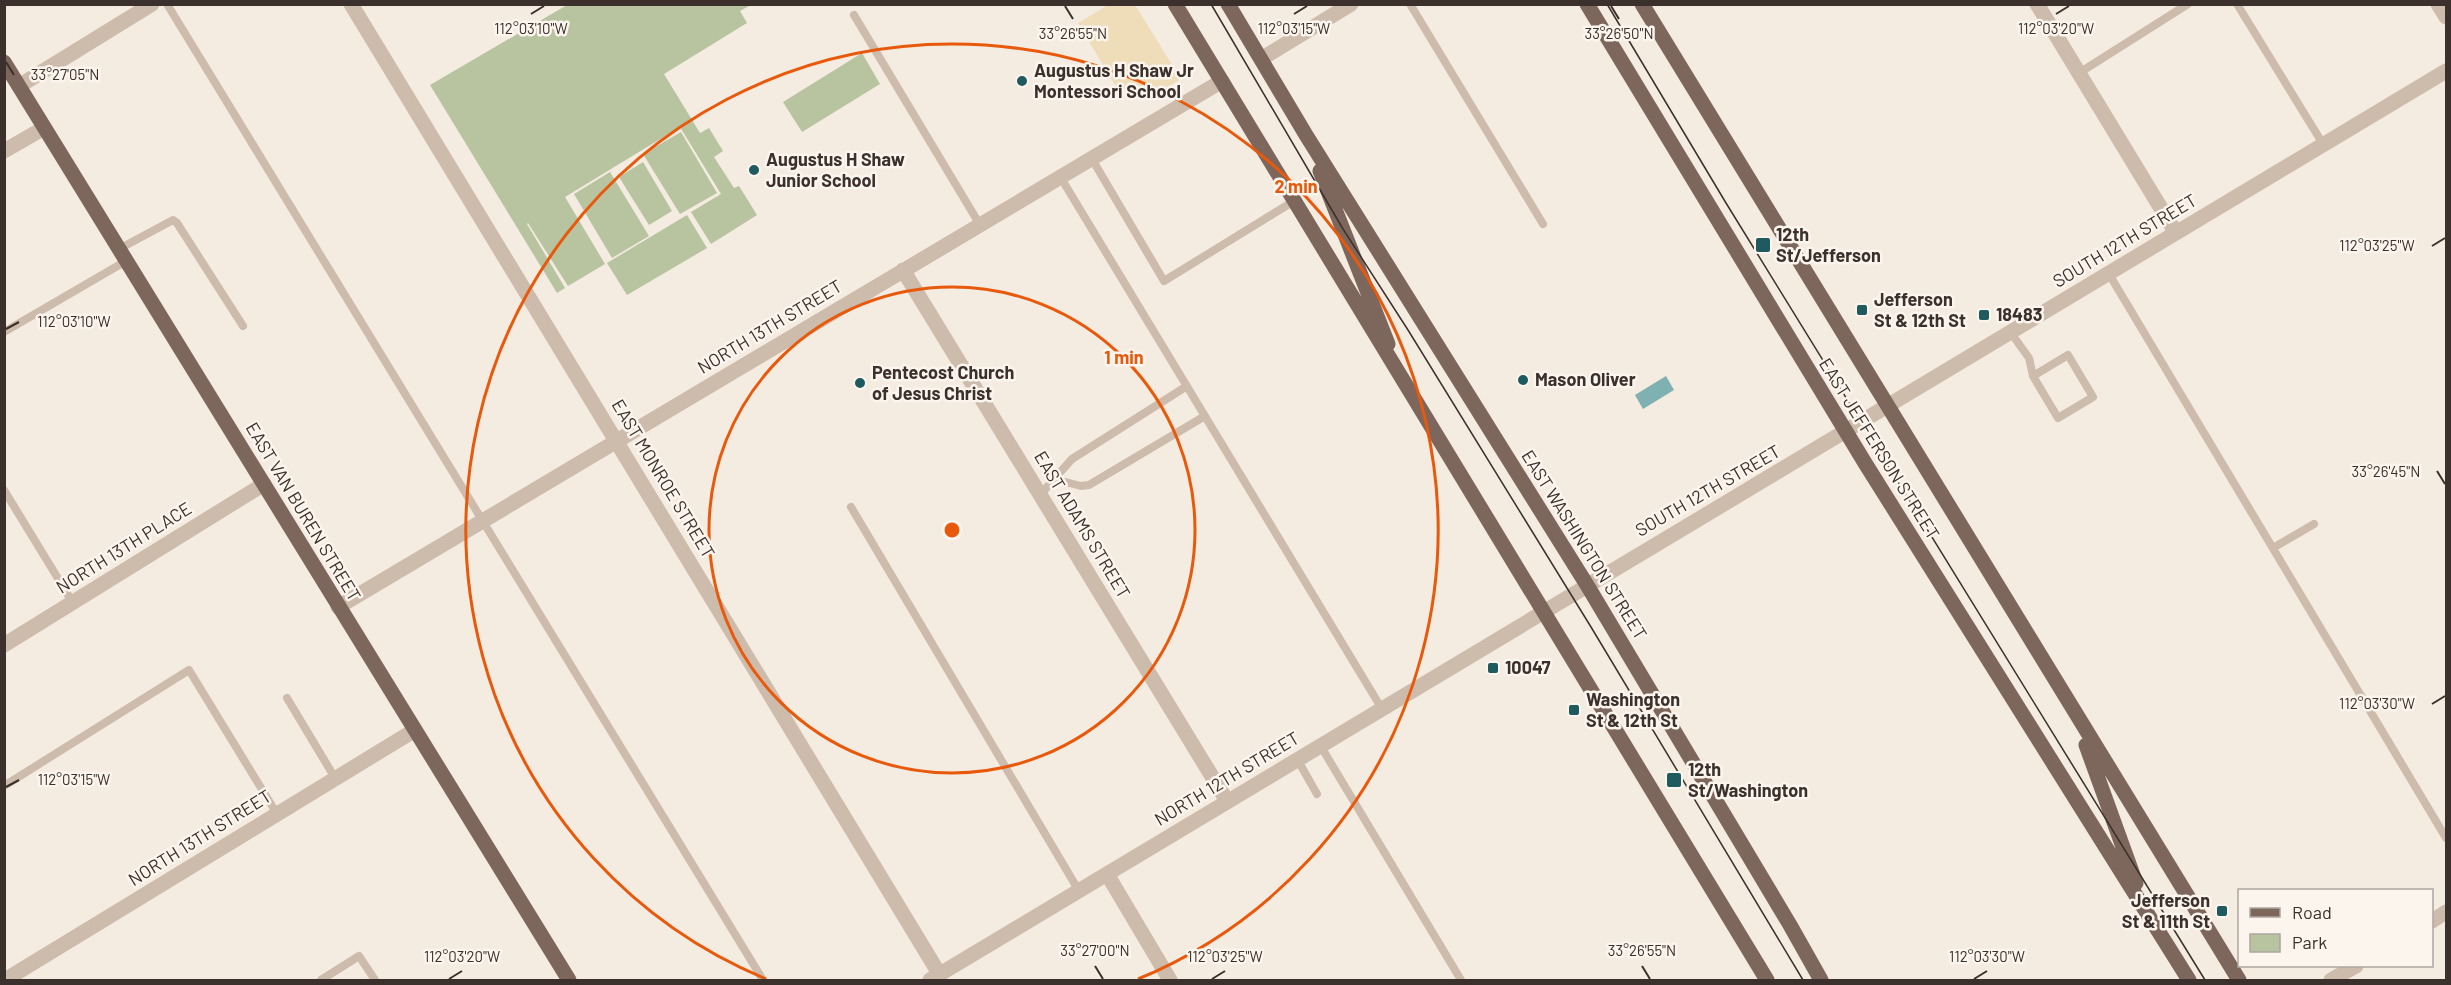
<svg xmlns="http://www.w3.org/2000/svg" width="2451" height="985" font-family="Barlow,sans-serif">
	<rect width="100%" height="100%" fill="#f4ebe1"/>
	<path fill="#b8c4a0" d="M567 5H751L740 11 747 23 664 74 700 133 709 128 723 151 714 157 734 188 739 186 757 215 711 244 691 212 721 194 680 127 565 197 605 264 568 286 528 223 527 224 565 288 557 293 430 85Z
		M862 53 880 84 802 132 783 102Z
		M681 132 717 193 680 214 643 154Z
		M643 162 672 211 649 225 619 177Z
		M610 172 649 236 612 258 574 194Z
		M687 215 707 248 627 295 607 263Z"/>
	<path fill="#efdcb8" d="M1105 5H1135L1179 76 1178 81 1162 90H1118L1078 23 1105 7Z"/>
	<path fill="#7fb0b2" d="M1666 376 1674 390 1643 409 1635 395Z"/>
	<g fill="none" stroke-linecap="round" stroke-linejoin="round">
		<path stroke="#cdbbac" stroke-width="8" d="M167 4 763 980
			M1410 4 1543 224
			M2237 4 2323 144
			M854 15 980 225
			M2079 73 2188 4
			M1092 159 1164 281 1294 201
			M1061 178 1382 709
			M119 249 173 220 177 223 243 326
			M2109 274 2446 838
			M4 332 126 261
			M2011 333 2029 358 2033 376 2058 418 2093 397 2068 355 2033 376
			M1054 479 1081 486 1089 485 1205 416
			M4 490 73 603
			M1040 495 1072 459 1187 386
			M851 507 1079 891
			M2273 548 2314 524
			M287 698 335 778
			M1320 745 1461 980
			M1297 759 1317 794
			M4 786 189 670 277 814
			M321 980 359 956 375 980"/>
		<path stroke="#cdbbac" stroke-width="15" d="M351 4 940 975
			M2037 4 2176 233
			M2438 4 2446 17
			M1261 59 1351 4
			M19 86 152 4
			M4 151 44 128
			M903 270 1227 801
			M338 607 1222 81
			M4 645 264 484
			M1107 874 1170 980
			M2432 921 2446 912
			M5 980 415 730
			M930 980 2446 71
			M2331 980 2356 966"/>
		<path stroke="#7d675c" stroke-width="15" d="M1175 4 1767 980
			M1228 4 1306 135 1587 585 1790 925 1821 980
			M1587 4 1865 463 2189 980
			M1642 4 2239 980
			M4 62 569 980
			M1320 171 1388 344
			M2086 745 2136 883"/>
		<path stroke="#3b302b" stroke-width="1.5" d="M1211 4 1343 229 1408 330 1591 627 1803 980
			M1607 4 1726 203 2205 980"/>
	</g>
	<path fill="none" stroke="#3b302b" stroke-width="2" d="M1065 6 1073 19M1611 6 1619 19M531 14 544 6M1294 14 1307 6M2056 14 2069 6M6 62 14 75M2432 246 2445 238M6 329 19 322M2437 471 2445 484M2432 704 2445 696M6 787 19 780M1095 966 1103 979M1642 966 1650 979M449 979 462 971M1212 979 1225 971M1974 979 1987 971"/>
	<g fill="none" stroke="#e8590c" stroke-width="3">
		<circle cx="952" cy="530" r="243"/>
		<path d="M766 979A486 486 0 1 1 1138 979"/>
	</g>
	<g fill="#1f5a5e" stroke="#fbf5ee" stroke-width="2">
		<circle cx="1022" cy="81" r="6"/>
		<circle cx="754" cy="170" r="6"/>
		<rect x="1755" y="237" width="16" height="16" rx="3"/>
		<rect x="1856" y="304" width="12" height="12" rx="3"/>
		<rect x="1978" y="309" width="12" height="12" rx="3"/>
		<circle cx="1523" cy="380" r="6"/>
		<circle cx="860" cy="383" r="6"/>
		<rect x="1487" y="662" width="12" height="12" rx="3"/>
		<rect x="1568" y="704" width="12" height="12" rx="3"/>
		<rect x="1666" y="772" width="16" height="16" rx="3"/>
		<rect x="2216" y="905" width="12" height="12" rx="3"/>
	</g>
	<g text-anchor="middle" stroke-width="5" stroke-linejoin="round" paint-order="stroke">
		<g font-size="18" font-weight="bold" fill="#3b302b" stroke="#fbf5ee" text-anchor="start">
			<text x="1034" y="77">Augustus H Shaw Jr<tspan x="1034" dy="21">Montessori School</tspan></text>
			<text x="766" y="166">Augustus H Shaw<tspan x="766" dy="21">Junior School</tspan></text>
			<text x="1776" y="241">12th<tspan x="1776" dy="21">St/Jefferson</tspan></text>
			<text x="1874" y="306">Jefferson<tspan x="1874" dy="21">St &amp; 12th St</tspan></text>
			<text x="1996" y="321">18483</text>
			<text x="872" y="379">Pentecost Church<tspan x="872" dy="21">of Jesus Christ</tspan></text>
			<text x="1535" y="386">Mason Oliver</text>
			<text x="1505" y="674">10047</text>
			<text x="1586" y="706">Washington<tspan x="1586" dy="21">St &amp; 12th St</tspan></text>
			<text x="1688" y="776">12th<tspan x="1688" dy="21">St/Washington</tspan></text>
			<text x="2210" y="907" text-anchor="end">Jefferson<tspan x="2210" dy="21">St &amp; 11th St</tspan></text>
		</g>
		<g font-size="18" fill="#3b302b" stroke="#fbf5ee">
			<text transform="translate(2125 241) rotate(-31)" y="6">SOUTH 12TH STREET</text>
			<text transform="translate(770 327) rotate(-31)" y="6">NORTH 13TH STREET</text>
			<text transform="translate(1879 449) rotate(58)" y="6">EAST JEFFERSON STREET</text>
			<text transform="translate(663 479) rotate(59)" y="6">EAST MONROE STREET</text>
			<text transform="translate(1708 491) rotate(-30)" y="6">SOUTH 12TH STREET</text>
			<text transform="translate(303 512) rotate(59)" y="6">EAST VAN BUREN STREET</text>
			<text transform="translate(1082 525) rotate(59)" y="6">EAST ADAMS STREET</text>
			<text transform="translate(1584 545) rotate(58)" y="6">EAST WASHINGTON STREET</text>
			<text transform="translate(124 548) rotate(-32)" y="6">NORTH 13TH PLACE</text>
			<text transform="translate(1227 779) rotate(-31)" y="6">NORTH 12TH STREET</text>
			<text transform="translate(200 838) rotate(-32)" y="6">NORTH 13TH STREET</text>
		</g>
	</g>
	<g font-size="15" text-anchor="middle" fill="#3b302b" stroke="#fbf5ee" stroke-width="5" stroke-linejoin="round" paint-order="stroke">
		<text x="531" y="34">112°03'10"W</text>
		<text x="1294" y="34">112°03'15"W</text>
		<text x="2056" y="34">112°03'20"W</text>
		<text x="1073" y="39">33°26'55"N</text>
		<text x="1619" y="39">33°26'50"N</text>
		<text x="65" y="80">33°27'05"N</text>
		<text x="2377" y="251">112°03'25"W</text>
		<text x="74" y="327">112°03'10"W</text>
		<text x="2386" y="477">33°26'45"N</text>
		<text x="2377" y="709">112°03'30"W</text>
		<text x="74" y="785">112°03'15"W</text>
		<text x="1095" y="956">33°27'00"N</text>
		<text x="1642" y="956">33°26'55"N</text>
		<text x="462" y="962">112°03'20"W</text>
		<text x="1225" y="962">112°03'25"W</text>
		<text x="1987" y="962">112°03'30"W</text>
	</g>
	<circle cx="952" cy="530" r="9" fill="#e8590c" stroke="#fbf5ee" stroke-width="3"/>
	<g font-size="18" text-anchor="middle" font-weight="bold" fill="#e8590c" stroke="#fbf5ee" stroke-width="5" stroke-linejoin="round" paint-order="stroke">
		<text x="1296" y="193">2 min</text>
		<text x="1124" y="364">1 min</text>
	</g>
	<rect width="2451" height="985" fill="none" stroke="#3b302b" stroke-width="12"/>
	<rect x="2238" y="889" width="195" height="78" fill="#fbf5ee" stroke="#aea6a0" stroke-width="1.5"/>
	<rect x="2250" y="908" width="30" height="9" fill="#7d675c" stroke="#aea6a0" stroke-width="1.5"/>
	<text x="2292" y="919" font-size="18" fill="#3b302b">Road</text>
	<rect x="2250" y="934" width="30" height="18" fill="#b8c4a0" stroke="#aea6a0" stroke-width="1.5"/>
	<text x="2292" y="949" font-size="18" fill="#3b302b">Park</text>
</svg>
